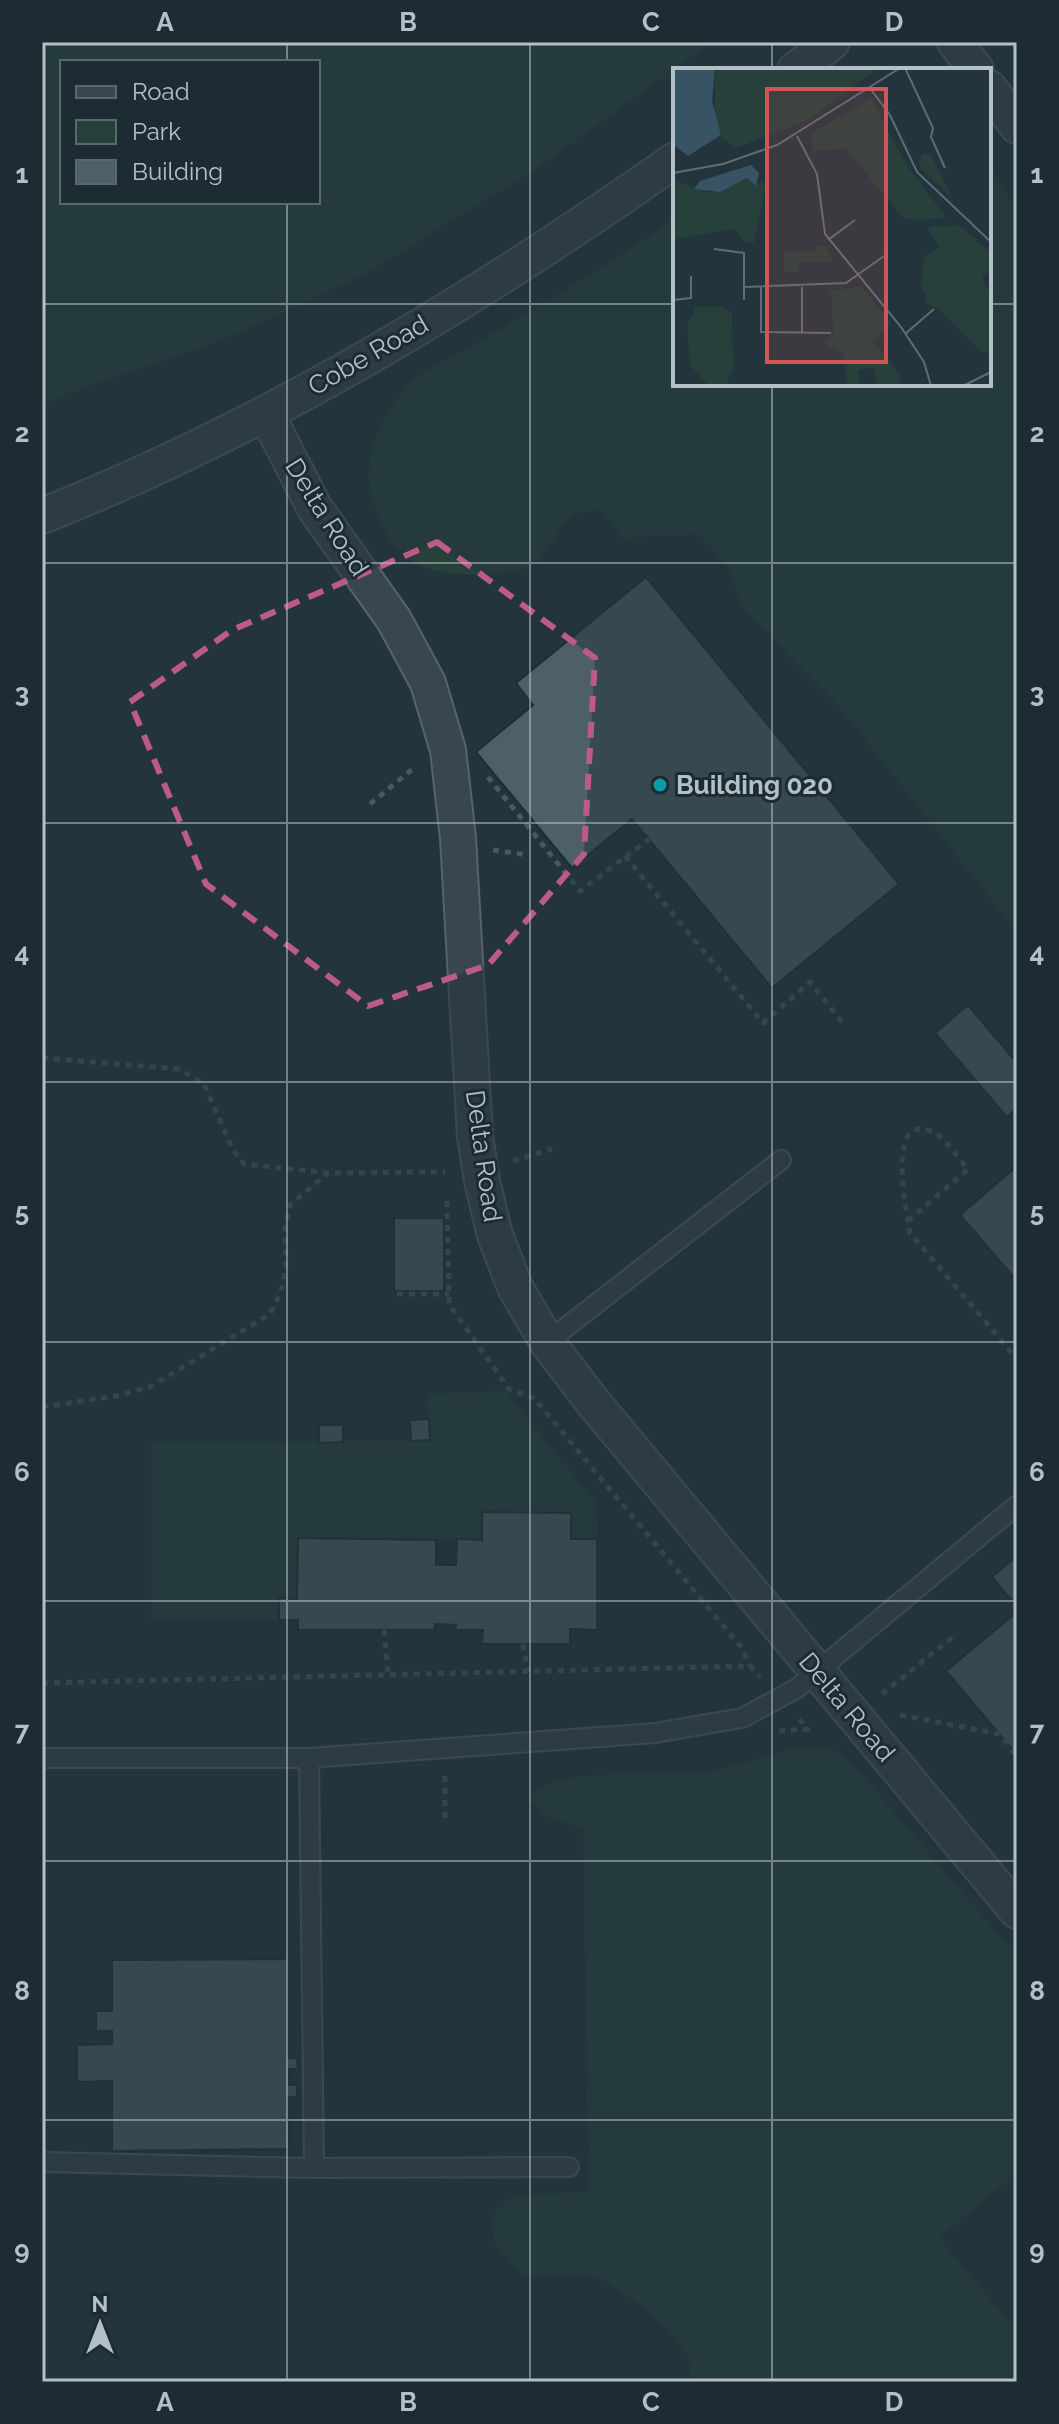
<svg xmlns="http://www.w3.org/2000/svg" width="1059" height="2424" font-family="Raleway,sans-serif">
	<rect width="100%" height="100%" fill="#24343d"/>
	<path fill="#27403c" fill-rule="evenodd" d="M42 42H711L539 167 365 274 225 339 64 395 42 406ZM62 62H318V202H62Z
		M989 164 1017 211V932L838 705 743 609 728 567 699 534 622 538 600 510C593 511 582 511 576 514 553 526 549 565 522 570 473 577 416 583 387 534 357 482 366 442 401 394 418 370 456 356 481 341 546 301 614 264 675 217V384H989Z
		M505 1391 596 1503 597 1539H571V1513L482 1512V1540L298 1538 297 1599H280L279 1620H151V1443L429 1440 426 1394Z
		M793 1749H833L856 1768 1017 1956V2172L939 2238 1017 2332V2382H690L691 2363 675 2336 646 2309 605 2281 592 2276 521 2275 495 2243 490 2220 509 2197 589 2191 583 1828 551 1819 528 1799C559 1762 662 1780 709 1771 737 1766 765 1756 793 1749Z"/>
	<path fill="#4d5f68" stroke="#1f2d34" stroke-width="2" d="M646 577 899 884 772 988 632 819 572 868 476 752 533 705 516 683Z
		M968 1005 1017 1063V1108L1007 1117 935 1033Z
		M1017 1166V1281L960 1215Z
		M394 1218H444V1291H394Z
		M429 1419 430 1440 411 1441 410 1420Z
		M319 1425H343V1442L319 1443Z
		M482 1512 571 1513V1539H597V1630L570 1629V1644H482L483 1630H455L456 1625 435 1624V1630H298V1620H279V1598L297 1599 298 1538 436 1540V1565H456L457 1539 482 1540Z
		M1017 1556V1607L992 1577Z
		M1017 1612V1755L946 1671Z
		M288 1959V2058H297L298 2069H289V2085H297V2097H288L289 2149 112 2151V2081L77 2082V2045L112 2044V2031H96V2011H112V1960Z"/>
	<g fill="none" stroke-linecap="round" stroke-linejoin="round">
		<g stroke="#56636b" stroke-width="22">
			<path id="service" d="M547 1342 781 1160
				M42 1758H309L655 1733 742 1718 796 1689 1017 1505
				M309 1758 314 2168
				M42 2162 314 2168 569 2167"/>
		</g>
		<g stroke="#56636b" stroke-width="38">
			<path id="minor" d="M955 42 976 70
				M795 70 832 42
				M989 88 1017 126
				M266 413 314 507 394 620 428 683 448 750 458 838 475 1136 482 1181 495 1235 515 1287 547 1342 592 1401 1017 1911
				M42 516C267 427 477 299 675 160"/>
		</g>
		<path stroke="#465c5a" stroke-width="5" stroke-dasharray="6 6" stroke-linecap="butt" d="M488 777 580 891 649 839
			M370 804 415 767
			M493 850 528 855
			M625 856 763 1023 810 982 843 1023
			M42 1058 179 1069 204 1084 233 1150 244 1164 329 1173 445 1172
			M513 1161 552 1149
			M447 1201 449 1304 509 1389 534 1398 741 1647 750 1666
			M908 1221 968 1169C958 1158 949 1144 938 1135 933 1131 926 1129 920 1129 889 1130 907 1212 910 1233L1017 1359
			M397 1294H449
			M42 1407 116 1396 152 1386 270 1314 281 1292 286 1266 285 1228 290 1205 328 1173
			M384 1630 388 1675
			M523 1644 528 1672
			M42 1683 750 1666 760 1677
			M882 1694 955 1635
			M900 1715 999 1734 1017 1757
			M779 1731 808 1729 797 1717
			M445 1776V1822"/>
		<use href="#service" stroke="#38464d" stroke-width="18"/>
		<use href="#minor" stroke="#38464d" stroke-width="34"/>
	</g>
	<path d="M0 0H1059V2424H0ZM437 542 595 658 584 854 488 965 368 1006 206 884 130 702 232 630Z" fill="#24343d" fill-opacity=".55" fill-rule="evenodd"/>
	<path fill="none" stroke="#bc5b87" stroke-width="6" stroke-dasharray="16 10" stroke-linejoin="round" d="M437 542 595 658 584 854 488 965 368 1006 206 884 130 702 232 630Z"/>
	<path fill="none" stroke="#b4c0c8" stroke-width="2" stroke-opacity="0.55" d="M287 42V62M530 42V2382M772 42V70M287 202V2382M42 304H675M989 304H1017M772 384V2382M42 563H1017M42 823H1017M42 1082H1017M42 1342H1017M42 1601H1017M42 1861H1017M42 2120H1017"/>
	<circle fill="#0f9aa8" stroke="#1d2b32" stroke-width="3" cx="660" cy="785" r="8"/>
	<g text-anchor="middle" stroke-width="6" stroke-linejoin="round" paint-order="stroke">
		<g font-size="26" fill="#b4c0c8" stroke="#1d2b32">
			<text transform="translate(368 355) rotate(-30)" y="9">Cobe Road</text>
			<text transform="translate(327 517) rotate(58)" y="9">Delta Road</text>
			<text transform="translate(484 1156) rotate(82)" y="9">Delta Road</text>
			<text transform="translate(847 1707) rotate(50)" y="9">Delta Road</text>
		</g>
		<g font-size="26" font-weight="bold" fill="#b4c0c8" stroke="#1d2b32" text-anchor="start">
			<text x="676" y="794">Building 020</text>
		</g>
	</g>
	<g transform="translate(673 68)">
		<rect width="318" height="318" fill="#24343d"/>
		<path d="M42 0H205L135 52 63 80 50 71 42 47ZM198 30 232 95 273 149 243 153 229 149 173 81 139 83V65ZM250 85 258 87 279 130 248 101 245 93ZM75 110 86 116 89 112 93 118 81 175 72 174 62 161 0 171V112L38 125ZM286 157 318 185V202L309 209 318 229V286L308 284 267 242 252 235 254 226 248 221 251 188 267 180 254 159ZM142 178H151L161 194H128L125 204H111V184L142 183ZM188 218 219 256 200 273 227 307 228 314 220 318H204L200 299 185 302 186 317 174 318 171 287 150 274 160 267 159 227 153 224ZM23 239H51L59 245 60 301 53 317H35L17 297 14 257Z" fill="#27403c"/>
		<path d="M0 0H42L39 33 48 67 15 88 0 76ZM78 97 86 105 83 118 74 110 47 124 21 121 27 113Z" fill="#385464"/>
		<path fill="none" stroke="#5e6c75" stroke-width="2" d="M232 0 260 60 258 69 272 100M196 19 217 47 244 104 318 174M124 68 144 106 152 166 228 259 251 294 258 318M0 105 50 96 104 77 227 0M155 172 182 152M41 181 71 185V232M71 219 173 215 211 188M88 219V264L158 265M129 219V265M0 232 18 230V208M232 266 261 241M290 318 318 304"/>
		<path fill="#cc5658" fill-opacity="0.15" stroke="#cc5658" stroke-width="4" d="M94 21H213V294H94Z"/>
		<rect width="318" height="318" fill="none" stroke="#b4c0c8" stroke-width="4"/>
	</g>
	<rect width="1059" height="2424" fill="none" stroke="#1d2b32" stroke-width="88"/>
	<rect x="60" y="60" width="260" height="144" fill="#1d2b32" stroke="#59676e" stroke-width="2"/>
	<rect x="76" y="86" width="40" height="12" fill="#38464d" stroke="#59676e" stroke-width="2"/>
	<text x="132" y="100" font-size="24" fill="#b4c0c8">Road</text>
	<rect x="76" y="120" width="40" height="24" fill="#27403c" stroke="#59676e" stroke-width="2"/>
	<text x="132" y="140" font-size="24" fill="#b4c0c8">Park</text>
	<rect x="76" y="160" width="40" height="24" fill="#4d5f68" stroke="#59676e" stroke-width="2"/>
	<text x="132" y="180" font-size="24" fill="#b4c0c8">Building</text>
	<g transform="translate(100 2324)" stroke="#1d2b32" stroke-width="6" paint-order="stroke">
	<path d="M0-6L14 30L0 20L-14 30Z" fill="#b4c0c8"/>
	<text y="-12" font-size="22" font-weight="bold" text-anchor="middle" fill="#b4c0c8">N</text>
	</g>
	<rect x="44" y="44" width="971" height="2336" fill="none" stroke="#b4c0c8" stroke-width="3"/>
	<g font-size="26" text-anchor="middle" font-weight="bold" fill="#b4c0c8">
		<text x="165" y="31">A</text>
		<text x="408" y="31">B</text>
		<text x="651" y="31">C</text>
		<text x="894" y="31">D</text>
		<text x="22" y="183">1</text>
		<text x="1037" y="183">1</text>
		<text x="22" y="442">2</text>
		<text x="1037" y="442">2</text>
		<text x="22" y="702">3</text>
		<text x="1037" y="702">3</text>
		<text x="22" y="962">4</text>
		<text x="1037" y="962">4</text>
		<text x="22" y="1221">5</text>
		<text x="1037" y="1221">5</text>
		<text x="22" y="1481">6</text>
		<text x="1037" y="1481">6</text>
		<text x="22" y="1740">7</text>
		<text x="1037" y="1740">7</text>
		<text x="22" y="2000">8</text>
		<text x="1037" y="2000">8</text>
		<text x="22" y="2259">9</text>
		<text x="1037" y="2259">9</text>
		<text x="165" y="2411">A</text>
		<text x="408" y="2411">B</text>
		<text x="651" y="2411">C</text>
		<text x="894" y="2411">D</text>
	</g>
</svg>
